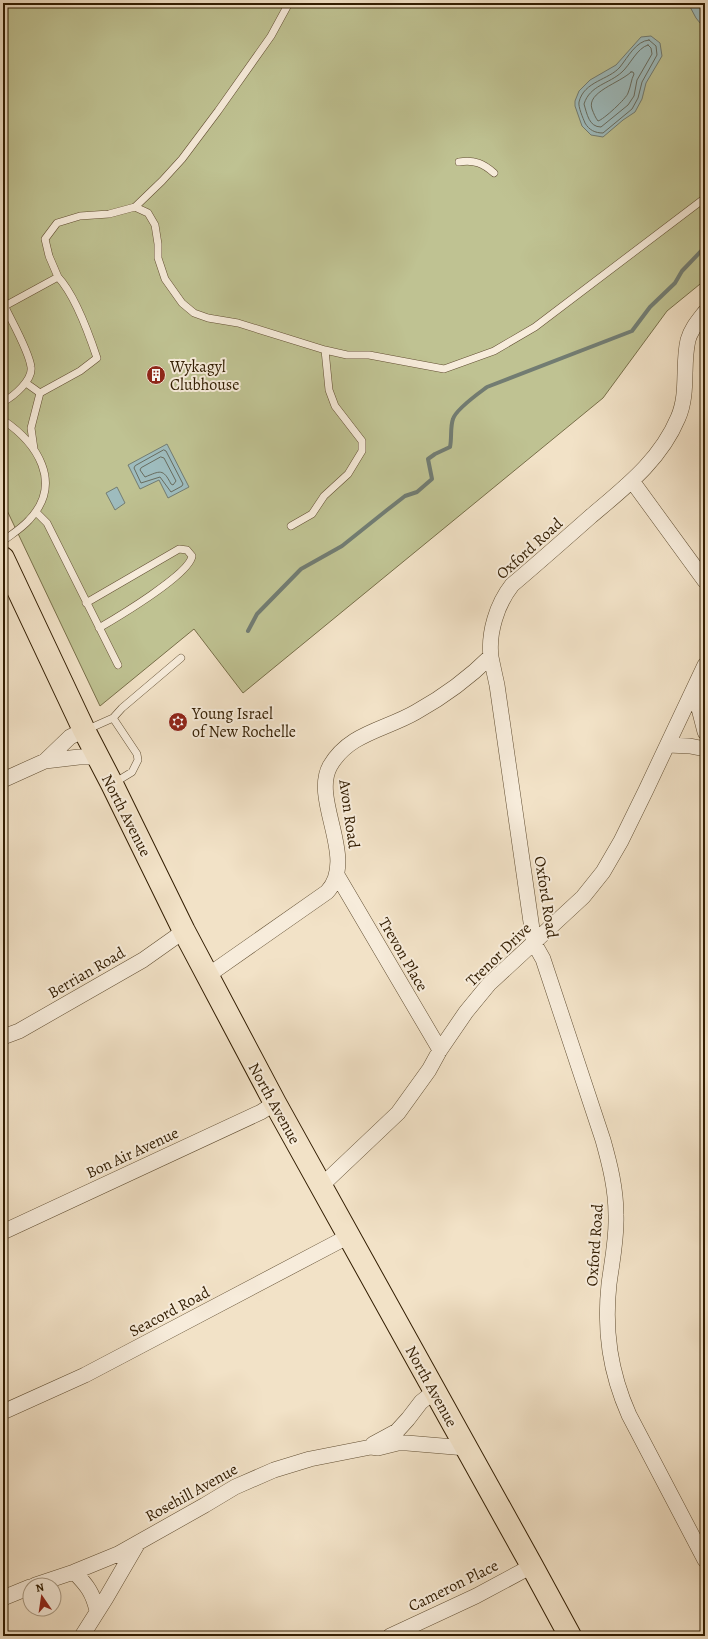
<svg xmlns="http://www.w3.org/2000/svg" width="708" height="1639" font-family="Alegreya,serif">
	<rect width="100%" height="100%" fill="#f2e2c7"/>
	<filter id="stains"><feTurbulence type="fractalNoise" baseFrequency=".005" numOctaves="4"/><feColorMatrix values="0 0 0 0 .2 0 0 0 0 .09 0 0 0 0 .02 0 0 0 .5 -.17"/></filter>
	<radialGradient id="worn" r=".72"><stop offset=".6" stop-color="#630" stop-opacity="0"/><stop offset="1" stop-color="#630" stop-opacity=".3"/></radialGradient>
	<path fill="#bfc292" stroke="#786f49" d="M3 3H705V280L667 311 603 398 243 693 194 629 100 706 3 502Z"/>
	<path fill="#9ebcbe" stroke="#727c72" d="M688 3H702L705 12V29L696 18Z
		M651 36 660 43 662 56 646 83 642 99 635 112 623 120 603 137 591 135 582 126 575 106V101L579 91 590 80 616 65 641 37Z
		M167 444 189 487 168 498 159 480 140 489 128 465Z
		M117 487 125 503 115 510 106 493Z"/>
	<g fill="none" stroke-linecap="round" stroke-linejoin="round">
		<path stroke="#686c5f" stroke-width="1" d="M649 40 656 46 657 55 642 82 638 98 632 109 603 133C595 133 589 130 585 123 583 118 578 107 579 102 584 81 609 80 620 67 628 57 636 41 649 40Z
			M648 45 651 48 652 54 637 80 634 96 628 105 601 127C589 127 587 114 584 104 590 85 609 84 622 72 630 65 637 48 648 45Z
			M631 72H633L634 74C631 80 631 86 628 93 627 98 603 120 598 121 595 117 594 114 592 109 586 92 620 83 631 72Z
			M164 450 166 451 183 484 182 486 171 492 160 477 141 483 134 468 135 466Z
			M161 457 164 458 176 481 173 485 171 484C163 468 160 471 145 477L140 470 141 468Z"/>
		<path stroke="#727c72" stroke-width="4" d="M248 631 257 614 301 569 342 546 387 510 405 496 417 492 432 479 428 459 435 454 450 447C452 438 450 427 453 419 456 409 479 393 487 387L632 331 650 307 675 283 682 271 705 247"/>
		<g stroke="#614e32" stroke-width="8">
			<path id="lane" d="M459 162C474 159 484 164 494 173
				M135 207 148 213 155 225 158 244V258L165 279 182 303 194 313 208 318 238 323 325 350 347 355H369L444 369 494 351 535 327 705 198
				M58 277 49 256 45 239 57 223 80 216 109 214 135 207 162 181 182 159 218 111 271 36 289 3
				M3 307 58 277C75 295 89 334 97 358L80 371 40 393 31 428 34 449
				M26 383 40 393
				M3 402C14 396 33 380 31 367 29 351 12 322 5 307
				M3 420C37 443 64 483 29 520 22 528 12 534 3 541
				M36 512 47 523 118 665
				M291 526 312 514 324 496 348 474 362 451V441L335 406 329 390 325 350
				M86 603 179 549 187 550 192 556C190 574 116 618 99 628
				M113 718 137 754 138 760 132 772 114 783
				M86 730 113 718 122 708 181 658"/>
		</g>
		<g stroke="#614e32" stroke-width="16">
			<path id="street" d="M705 312C698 321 691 329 688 340 682 366 689 393 678 418 660 461 624 488 590 517 564 540 538 563 512 585 497 604 488 633 491 657 493 667 495 676 497 685L534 943 543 959 603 1140C610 1165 616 1189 616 1215 617 1238 612 1261 609 1284 604 1331 610 1372 629 1415L705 1560
				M632 481 705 581
				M694 689 705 732
				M668 745 690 746 705 749
				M45 761 79 757H98
				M3 780 45 761 70 737 84 730
				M337 875 440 1050
				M207 976 327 892C358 859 311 800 330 766 349 733 385 730 416 712 443 697 469 678 491 656
				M3 1037 19 1031 143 960 184 931
				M321 1186 398 1113 429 1070 440 1050 466 1012 489 984 583 897 603 872 621 841 646 790 705 665
				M3 1232 261 1112 275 1103
				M3 1412 85 1375 349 1236
				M373 1444 397 1431 408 1419 421 1402 435 1391
				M74 1572C87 1585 93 1593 97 1611
				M35 1585 74 1572 118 1554 205 1505 235 1487 274 1470 310 1459 371 1447 378 1448 398 1443H407L466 1448
				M3 1598 30 1587
				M82 1636 106 1598 138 1543
				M390 1636 476 1596 532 1566"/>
		</g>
		<g stroke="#311c00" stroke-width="24">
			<path id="primary" d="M3 558 84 730 112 784 184 931 275 1103 532 1566 570 1636"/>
		</g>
		<use href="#lane" stroke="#f7ecdb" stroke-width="7"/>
		<use href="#street" stroke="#f7ecdb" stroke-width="15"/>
		<use href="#primary" stroke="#f2e2c7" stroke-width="22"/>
	</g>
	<defs>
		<g id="building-disc" transform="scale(1)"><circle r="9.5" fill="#8f2418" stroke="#f7ecdb"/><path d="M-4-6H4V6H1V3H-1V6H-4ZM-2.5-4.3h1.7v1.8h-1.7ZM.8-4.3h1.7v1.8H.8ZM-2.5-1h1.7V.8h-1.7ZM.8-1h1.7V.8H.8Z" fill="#fff"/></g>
		<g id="synagogue-disc" transform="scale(1)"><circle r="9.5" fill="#8f2418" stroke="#f7ecdb"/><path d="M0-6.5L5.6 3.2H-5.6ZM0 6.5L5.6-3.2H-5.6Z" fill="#fff"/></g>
	</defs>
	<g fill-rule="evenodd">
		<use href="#building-disc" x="156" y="375"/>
		<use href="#synagogue-disc" x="178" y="722"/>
	</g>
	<g text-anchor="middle" stroke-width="4" stroke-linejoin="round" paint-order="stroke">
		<g font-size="16" fill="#311c00" stroke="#f7ecdb" text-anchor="start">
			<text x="170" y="372">Wykagyl<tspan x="170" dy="18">Clubhouse</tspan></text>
			<text x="192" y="719">Young Israel<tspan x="192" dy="18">of New Rochelle</tspan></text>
		</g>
		<g font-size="16" fill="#311c00" stroke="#f7ecdb">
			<text transform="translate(529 548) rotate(-42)" y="6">Oxford Road</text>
			<text transform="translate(350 814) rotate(82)" y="6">Avon Road</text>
			<text transform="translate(127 815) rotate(63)" y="6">North Avenue</text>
			<text transform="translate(547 897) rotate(81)" y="6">Oxford Road</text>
			<text transform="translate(404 954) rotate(60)" y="6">Trevon Place</text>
			<text transform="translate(498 954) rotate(-44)" y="6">Trenor Drive</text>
			<text transform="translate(86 972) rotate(-30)" y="6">Berrian Road</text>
			<text transform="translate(275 1103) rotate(61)" y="6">North Avenue</text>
			<text transform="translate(132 1152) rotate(-25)" y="6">Bon Air Avenue</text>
			<text transform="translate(594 1245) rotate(-86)" y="6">Oxford Road</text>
			<text transform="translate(169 1311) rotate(-28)" y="6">Seacord Road</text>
			<text transform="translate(432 1386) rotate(61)" y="6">North Avenue</text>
			<text transform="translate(191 1492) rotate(-29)" y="6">Rosehill Avenue</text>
			<text transform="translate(453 1585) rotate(-26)" y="6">Cameron Place</text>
		</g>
	</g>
	<rect width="708" height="1639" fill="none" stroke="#f2e2c7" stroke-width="16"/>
	<rect x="4" y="4" width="700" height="1631" fill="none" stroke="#311c00" stroke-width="2"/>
	<rect x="8" y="8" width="692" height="1623" fill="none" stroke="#311c00"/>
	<g transform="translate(42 1597) rotate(347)"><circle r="19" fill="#f7ecdb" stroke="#a89983"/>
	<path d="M0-3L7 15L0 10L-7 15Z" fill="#8f2418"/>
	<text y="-6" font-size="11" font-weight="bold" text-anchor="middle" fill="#311c00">N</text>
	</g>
	<rect width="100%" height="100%" filter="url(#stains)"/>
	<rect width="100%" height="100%" fill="url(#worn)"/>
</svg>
